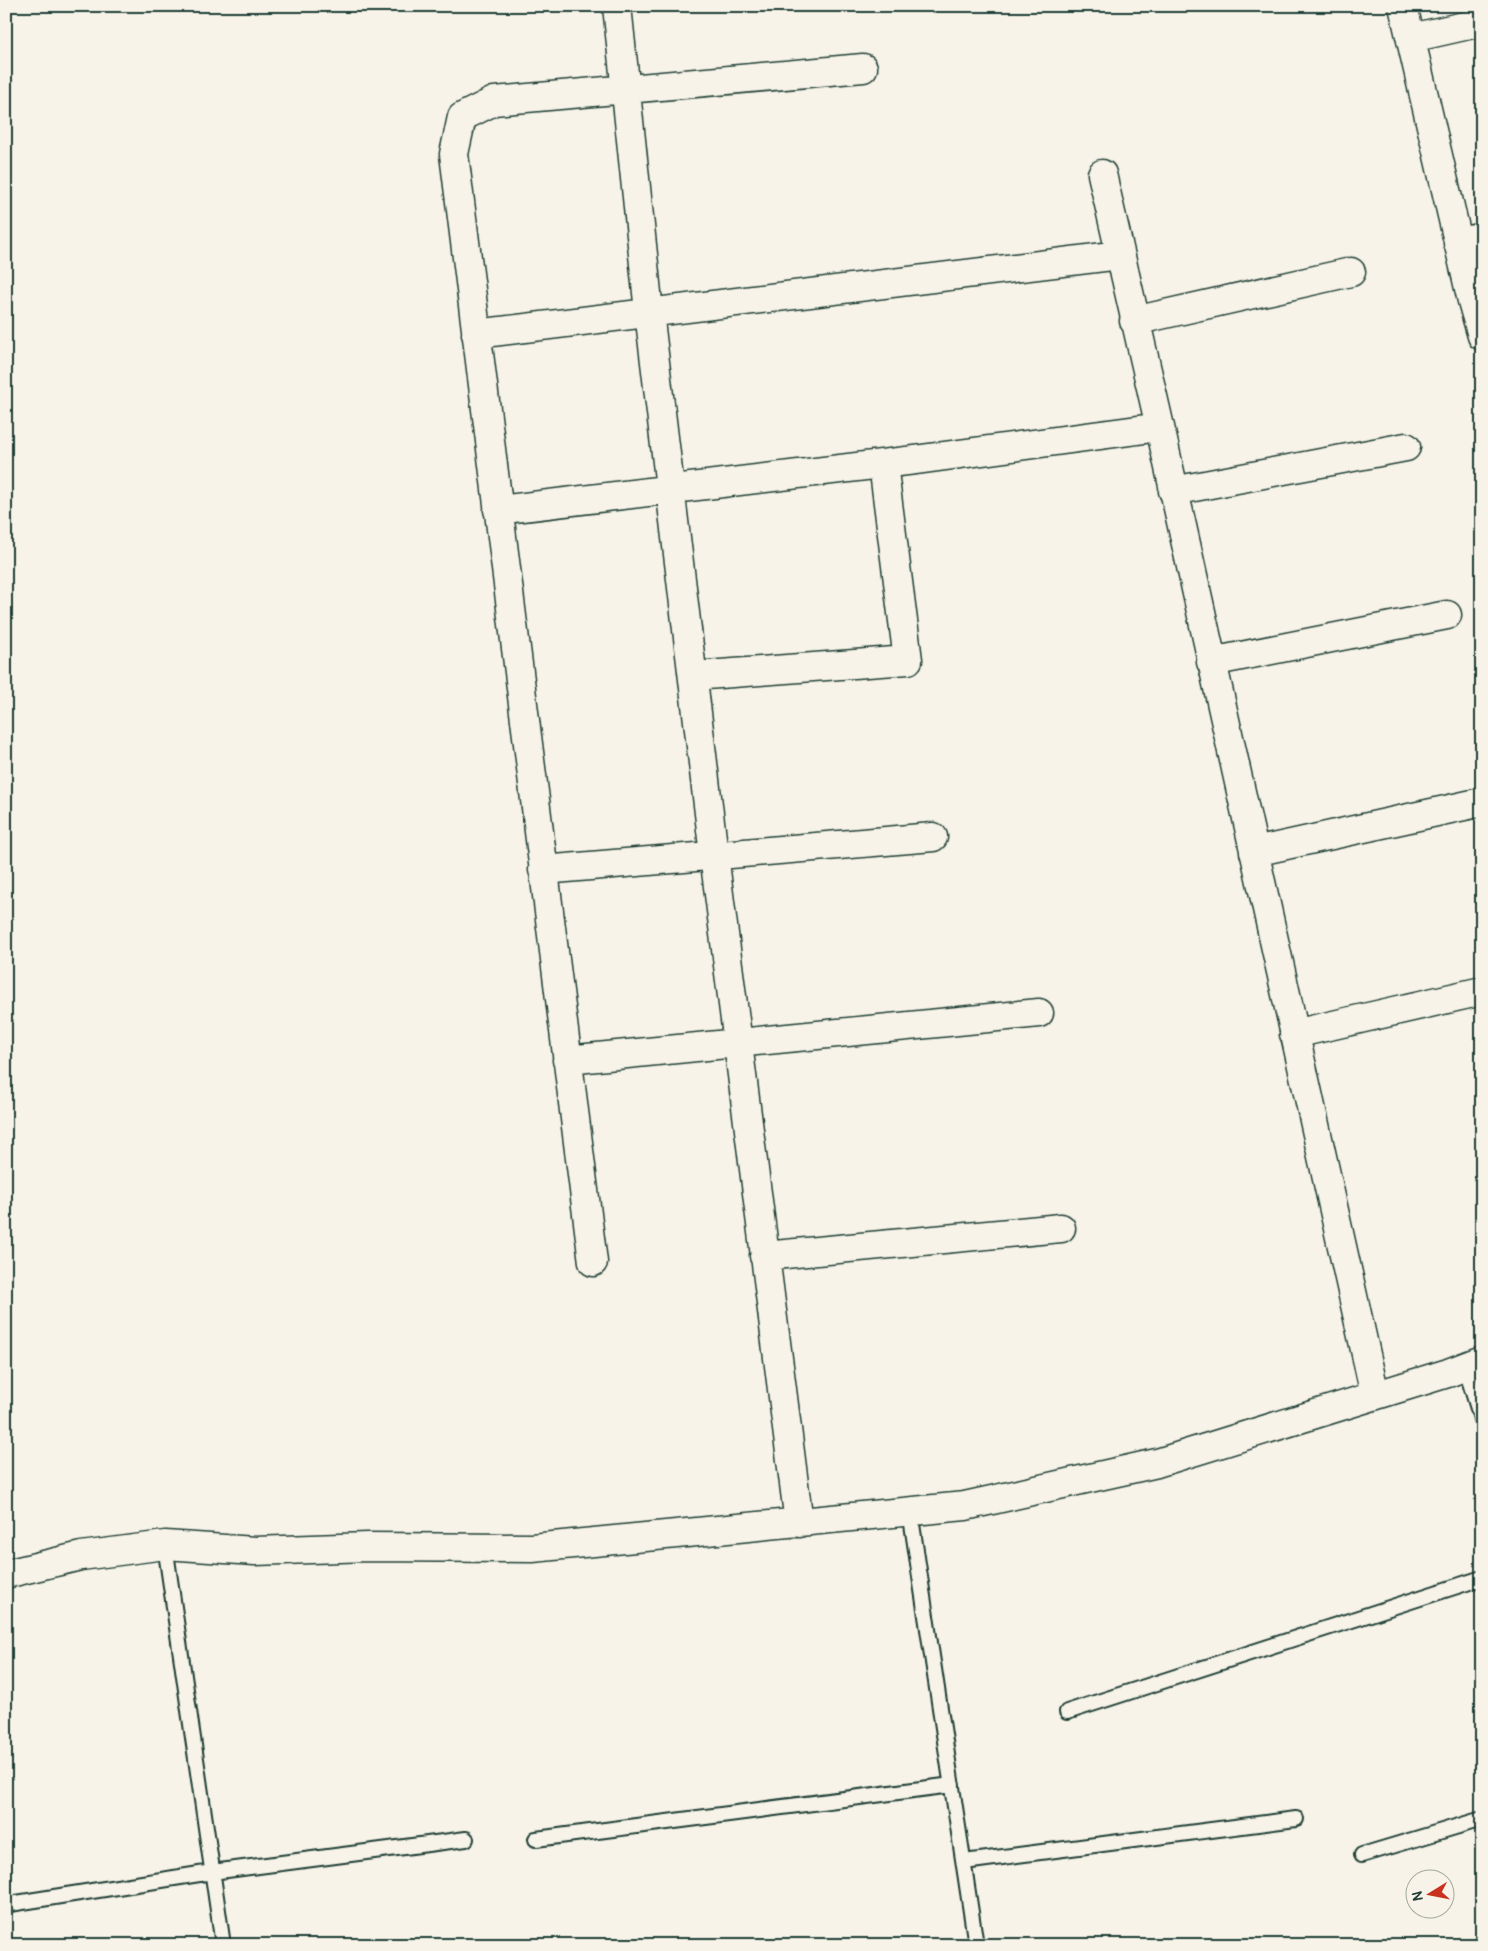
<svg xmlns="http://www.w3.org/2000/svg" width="1488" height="1951" font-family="Pangolin,sans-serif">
	<rect width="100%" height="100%" fill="#f7f3e8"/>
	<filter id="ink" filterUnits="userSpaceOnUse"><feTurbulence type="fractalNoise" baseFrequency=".02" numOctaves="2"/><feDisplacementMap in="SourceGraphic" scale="10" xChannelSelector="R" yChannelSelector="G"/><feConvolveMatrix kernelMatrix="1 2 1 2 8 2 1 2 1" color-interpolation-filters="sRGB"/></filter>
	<g filter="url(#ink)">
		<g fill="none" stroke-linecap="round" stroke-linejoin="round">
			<g stroke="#1f3d34" stroke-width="18">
				<path id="lane" d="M1465 1366 1482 1422
					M910 1511 976 1945
					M165 1545 223 1945
					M1067 1712 1482 1578
					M536 1839 952 1785
					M1362 1855 1482 1819
					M964 1862 1296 1819
					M10 1904 212 1872 466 1839"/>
			</g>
			<g stroke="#1f3d34" stroke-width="31">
				<path id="street" d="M617 6 649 312 714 855 799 1523
					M1403 6 1472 301 1482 336
					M1411 38 1482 22
					M1102 174 1160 427 1375 1395
					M1458 243 1482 237
					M1134 321 1351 272
					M476 334 1120 255
					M1173 491 1406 447
					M498 510 915 460 1160 427
					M1211 662 1447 615
					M693 676 908 660 883 464
					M1254 852 1482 802
					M543 870 933 837
					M1294 1034 1482 991
					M567 1060 1039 1013
					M764 1256 1061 1228
					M593 1262 454 154 462 117 494 101 863 68
					M6 1574 81 1556 165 1545 255 1551 368 1547 532 1548 965 1506 1157 1463 1448 1373 1482 1360"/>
			</g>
			<use href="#lane" stroke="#f7f3e8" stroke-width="14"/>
			<use href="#street" stroke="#f7f3e8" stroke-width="28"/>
		</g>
	</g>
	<rect width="1488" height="1951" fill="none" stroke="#f7f3e8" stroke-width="25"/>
	<rect x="12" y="12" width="1463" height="1926" fill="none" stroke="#1f3d34" stroke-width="2" filter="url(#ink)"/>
	<g transform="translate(1430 1894) rotate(260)"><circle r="24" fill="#f7f3e8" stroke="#a1aaa0"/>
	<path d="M0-4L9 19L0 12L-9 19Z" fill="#c8321e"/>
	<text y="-8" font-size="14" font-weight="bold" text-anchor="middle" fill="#1f3d34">N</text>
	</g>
</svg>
